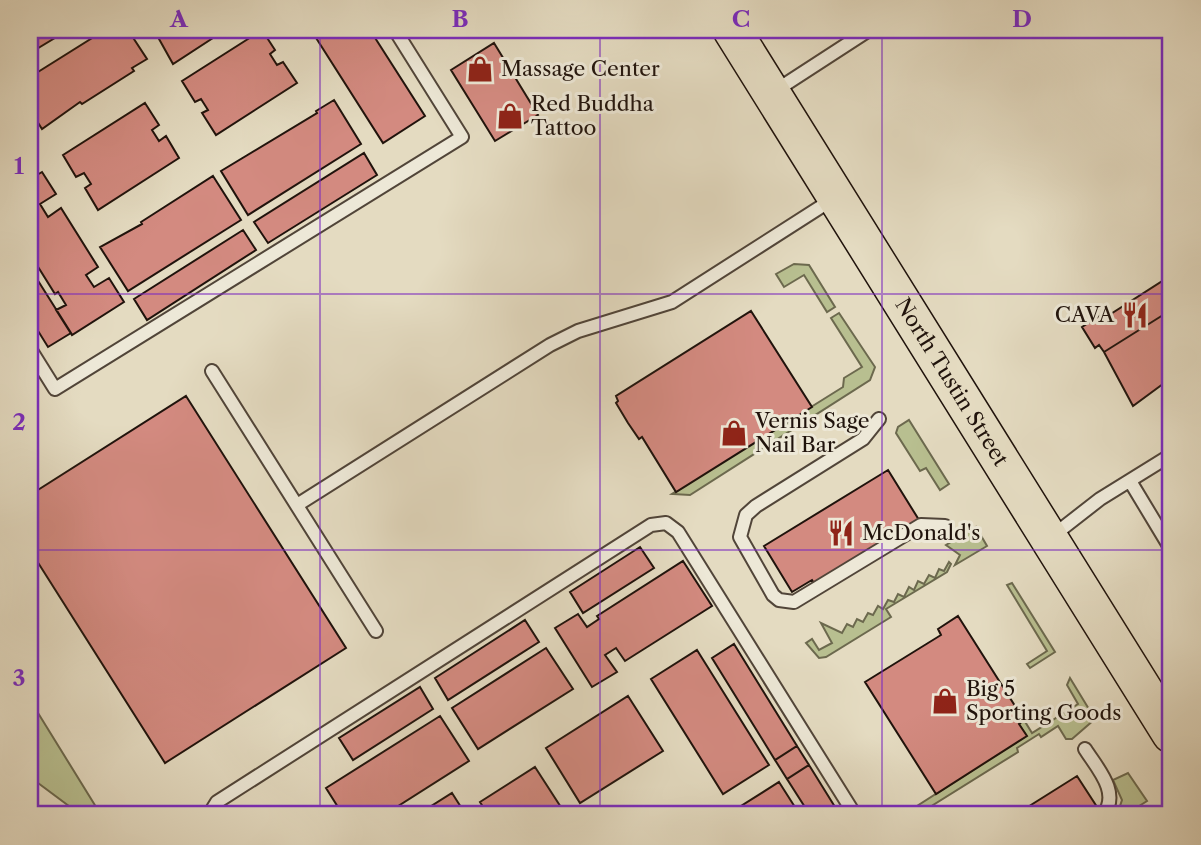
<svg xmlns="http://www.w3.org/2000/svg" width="1201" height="845" font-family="'Libre Caslon Text',serif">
	<rect width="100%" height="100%" fill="#e4dbc1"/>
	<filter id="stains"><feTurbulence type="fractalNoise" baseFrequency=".00286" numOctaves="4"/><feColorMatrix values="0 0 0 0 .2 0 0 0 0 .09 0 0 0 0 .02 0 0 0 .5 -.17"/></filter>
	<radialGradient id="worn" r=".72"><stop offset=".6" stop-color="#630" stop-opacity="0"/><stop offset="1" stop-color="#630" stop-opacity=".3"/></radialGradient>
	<path fill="#b8bf90" stroke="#6c694e" stroke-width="2" d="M794 264 809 265 835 307 827 312 804 275 784 287 776 274Z
		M839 313 875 367 870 380 690 495 672 494 843 387 844 378 862 367 831 318Z
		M909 420 949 484 940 490 926 468 920 471 896 433 898 427Z
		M976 527 987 546 955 565 960 555 946 545Z
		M949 562 951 564 947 572 886 609 891 617 826 657 819 658 806 643 812 639 819 650 832 643 821 623 842 633 847 624 853 627 857 619 863 622 868 613 873 615 878 606 883 609 888 600 894 602 898 594 904 597 909 587 914 590 918 581 924 584 929 575 935 578 939 569 944 571Z
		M1012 583 1055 652 1030 668 1027 664 1047 651 1007 585Z
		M1070 678 1095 719 1072 739H1066L1058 726 1041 737 1039 734 1017 748 1018 752 917 815H903L1026 736 1019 724 1024 720 1032 733 1078 704 1067 685Z
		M30 700 101 815H81L30 777Z
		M1128 773 1147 801 1125 815H1117L1122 800 1113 780Z"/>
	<path fill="#d38a80" stroke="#20130c" stroke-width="2" d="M30 30H68L30 53Z
		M105 30H128L147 59 132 68 134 71 82 104 80 102 42 129 30 110V77Z
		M154 30H212L216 36 173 64Z
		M262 30 275 50 270 54 277 65 283 62 297 83 216 135 202 113 208 110 201 99 195 102 182 81Z
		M311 30H370L425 116 383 143Z
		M494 43 538 115 495 141 451 70Z
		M334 100 361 144 248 215 221 171 317 113 316 111Z
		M145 103 159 125 152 130 159 141 166 136 179 158 98 210 85 188 91 184 84 173 76 177 63 155Z
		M364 153 377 175 268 243 254 222Z
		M42 172 56 194 40 204 48 217 61 208 98 267 86 275 94 287 109 278 124 302 72 335 56 310 66 305 58 292 55 294 30 254V179Z
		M213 176 241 220 128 291 100 247 142 224 141 222Z
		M243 230 256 250 147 320 134 299Z
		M30 268 71 333 48 347 30 318Z
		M1164 280 1171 291V310L1104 352 1099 345 1095 348 1082 327 1103 314 1106 317Z
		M1164 280 1171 291V378L1133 406 1104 352 1099 345 1095 348 1082 327 1103 314 1106 317Z
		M751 311 812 407 676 492 642 437 639 439 628 423 616 403 618 401 616 396Z
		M186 396 346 648 165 763 30 550V495Z
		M888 470 919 520 814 583 812 580 792 592 764 546Z
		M640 547 654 568 583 613 570 592Z
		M683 561 712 606 625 661 616 648 605 655 617 672 592 687 555 628 578 614 587 627 599 619 597 616Z
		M958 616 1024 720 1019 724 1027 736 936 794 865 682 941 635 938 629Z
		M525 620 539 642 448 700 435 678Z
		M734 644 797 746 775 760 712 658Z
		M546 648 573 689 478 749 452 708Z
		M697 650 769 765 723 794 651 679Z
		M420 687 433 709 353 760 339 738Z
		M628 696 663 751 580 803 546 748Z
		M440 716 469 761 384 815H343L326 788Z
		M797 746 809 765 787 779 775 760Z
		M809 765 840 815H810L787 779Z
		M535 767 566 815H488L480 802Z
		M1077 776 1099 810 1091 815H1015Z
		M779 782 800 815H736L733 811Z
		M452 793 466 815H417Z"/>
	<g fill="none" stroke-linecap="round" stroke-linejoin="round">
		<g stroke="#514539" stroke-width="16">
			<path id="service" d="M775 91 869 30
				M30 349 55 389 462 137 395 30
				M212 371 376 631
				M879 419 863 439 756 506 746 515 740 537 773 595 779 600 794 602 921 525 945 526
				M1130 481 1171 549
				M297 505 550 345 578 331 672 302 833 199
				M1050 538 1100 499 1171 455
				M1085 749C1097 768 1121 793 1103 815
				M209 815 217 802 651 525 666 523 678 532 855 815"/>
		</g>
		<g stroke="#20130c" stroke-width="40">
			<g id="primary">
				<path id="s1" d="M732 30 1171 734"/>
			</g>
		</g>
		<use href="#service" stroke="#ede8d7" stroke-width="12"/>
		<use href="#primary" stroke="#e4dbc1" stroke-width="37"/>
	</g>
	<path fill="none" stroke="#7b2cbf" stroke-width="2" stroke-opacity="0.55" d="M320 30V815M600 30V815M882 30V815M30 294H1171M30 550H1171"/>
	<defs>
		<g id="shop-bare" transform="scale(2.1)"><path d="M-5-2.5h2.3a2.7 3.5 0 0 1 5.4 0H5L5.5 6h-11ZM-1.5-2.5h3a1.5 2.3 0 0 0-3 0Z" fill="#8f2418" stroke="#ede8d7" stroke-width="2.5" paint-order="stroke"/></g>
		<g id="restaurant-bare" transform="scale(2.1)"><path d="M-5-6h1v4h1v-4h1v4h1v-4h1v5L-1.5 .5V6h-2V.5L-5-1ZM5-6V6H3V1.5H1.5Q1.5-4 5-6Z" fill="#8f2418" stroke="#ede8d7" stroke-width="2.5" paint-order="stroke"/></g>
	</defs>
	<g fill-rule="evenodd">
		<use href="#shop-bare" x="480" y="69"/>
		<use href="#shop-bare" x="510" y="116"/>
		<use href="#restaurant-bare" x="1135" y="315"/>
		<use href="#shop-bare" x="734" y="433"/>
		<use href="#restaurant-bare" x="841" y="533"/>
		<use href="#shop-bare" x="945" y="701"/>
	</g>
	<g text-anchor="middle" stroke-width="6" stroke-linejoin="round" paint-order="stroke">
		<g font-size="21" fill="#20130c" stroke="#ede8d7" text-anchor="start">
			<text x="501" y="76">Massage Center</text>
			<text x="531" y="111">Red Buddha<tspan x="531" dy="24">Tattoo</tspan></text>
			<text x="1114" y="322" text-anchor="end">CAVA</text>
			<text x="755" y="428">Vernis Sage<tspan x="755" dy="24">Nail Bar</tspan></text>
			<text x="862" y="540">McDonald's</text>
			<text x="966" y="696">Big 5<tspan x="966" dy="24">Sporting Goods</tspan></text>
		</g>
		<g font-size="21" fill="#20130c" stroke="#ede8d7">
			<text dy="7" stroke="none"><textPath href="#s1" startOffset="415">North Tustin Street</textPath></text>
		</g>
	</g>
	<rect width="1201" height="845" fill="none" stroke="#e4dbc1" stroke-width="77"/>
	<rect x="38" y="38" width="1124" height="768" fill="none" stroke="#7b2cbf" stroke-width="2.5"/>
	<g font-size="23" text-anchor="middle" font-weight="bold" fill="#7b2cbf">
		<text x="179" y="27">A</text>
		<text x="460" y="27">B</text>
		<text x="741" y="27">C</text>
		<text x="1022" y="27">D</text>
		<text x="19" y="174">1</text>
		<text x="19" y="430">2</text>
		<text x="19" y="686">3</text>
	</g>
	<rect width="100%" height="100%" filter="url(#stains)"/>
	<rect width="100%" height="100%" fill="url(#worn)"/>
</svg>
